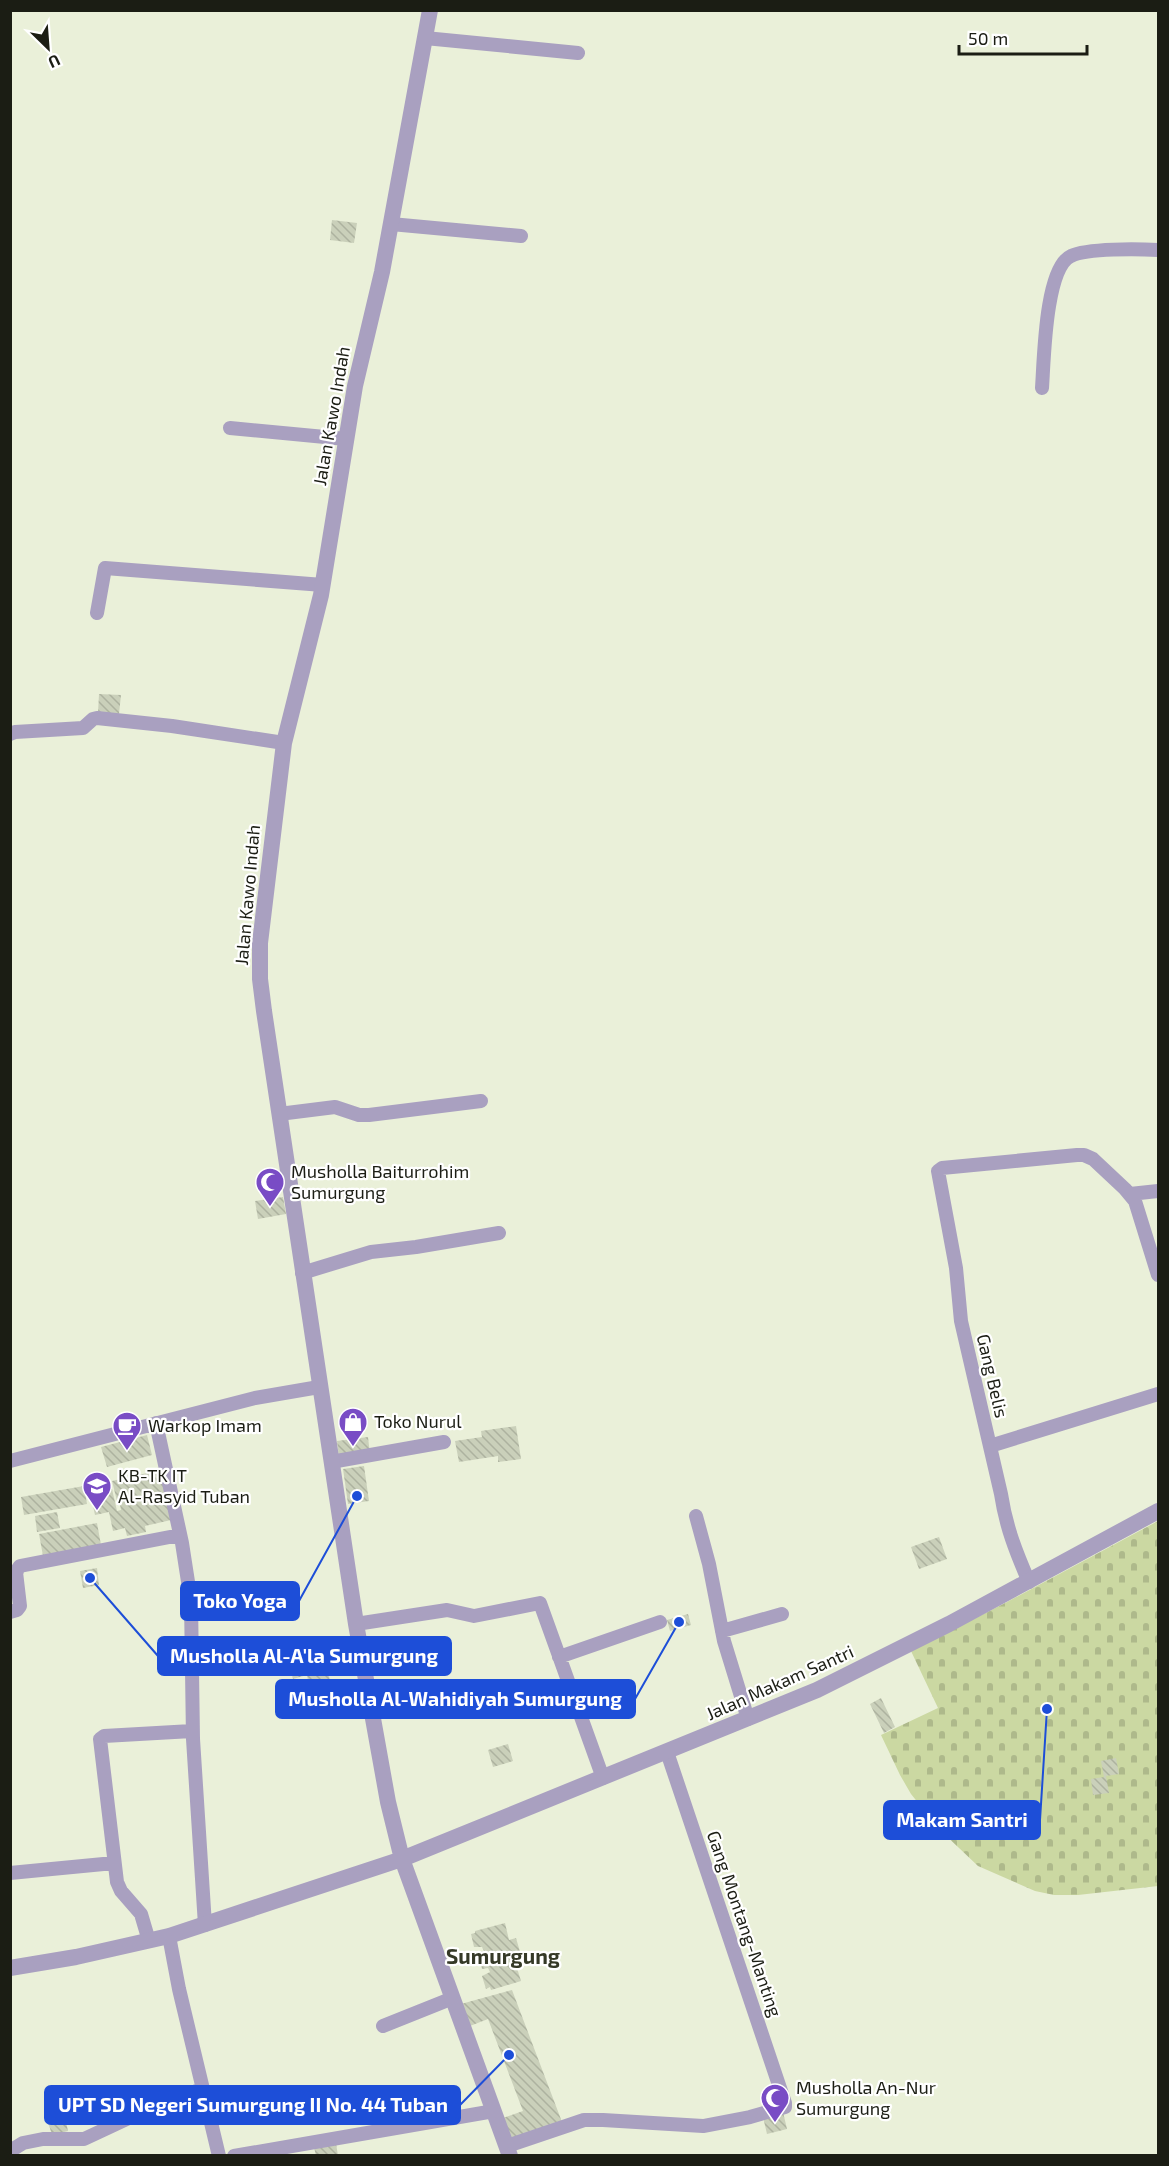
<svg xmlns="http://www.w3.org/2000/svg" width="1169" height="2166" font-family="'Exo 2',sans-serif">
	<defs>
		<pattern id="cemetery-stones" width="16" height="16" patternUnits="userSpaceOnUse" patternTransform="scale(1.5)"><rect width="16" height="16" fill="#cbd8a2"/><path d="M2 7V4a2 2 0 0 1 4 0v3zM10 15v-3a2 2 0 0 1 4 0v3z" fill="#aeb98b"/></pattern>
		<pattern id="building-back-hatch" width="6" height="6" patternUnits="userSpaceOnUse" patternTransform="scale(1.5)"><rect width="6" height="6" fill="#cad0ba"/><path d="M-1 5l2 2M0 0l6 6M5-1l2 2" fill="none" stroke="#adb29f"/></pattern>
	</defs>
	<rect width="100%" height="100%" fill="#eaf0d9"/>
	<path fill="url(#cemetery-stones)" d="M1158 1521V1886L1078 1895H1054L1035 1891 978 1866 939 1829 911 1794 900 1775 881 1735 938 1708 911 1651 1007 1602Z"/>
	<path fill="url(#building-back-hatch)" d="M332 220 357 223 354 243 330 240Z
		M99 694 121 695 119 714 98 713Z
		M283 1197 286 1214 258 1219 255 1201Z
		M516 1426 521 1459 498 1462V1456L459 1462 455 1441 482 1437 481 1431Z
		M147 1435 152 1455 107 1467 101 1447Z
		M368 1437 370 1454 339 1458 337 1441Z
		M364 1466 369 1501 348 1504 343 1469Z
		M160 1470 171 1520 145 1526 146 1532 127 1536 125 1528 113 1531 109 1512 95 1515 90 1493 112 1489 117 1511 121 1510 119 1500 117 1501 112 1481Z
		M84 1486 87 1504 24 1515 21 1497Z
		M57 1512 60 1528 37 1532 35 1516Z
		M97 1523 101 1545 43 1556 39 1534Z
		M939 1537 947 1559 919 1569 911 1547Z
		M97 1568 99 1585 83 1588 80 1571Z
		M688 1614 691 1625 670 1631 667 1620Z
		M351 1643 355 1659 327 1666 330 1681 309 1687 307 1675 293 1679 288 1659Z
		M881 1698 895 1727 884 1733 870 1704Z
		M508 1744 513 1761 493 1767 488 1750Z
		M1116 1758 1119 1774 1106 1776 1109 1793 1093 1795 1091 1779 1104 1777 1101 1761Z
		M505 1923 509 1940 516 1938 523 1962 516 1965 521 1981 491 1990 490 1987 486 1989 482 1976 490 1972 488 1968 482 1969 478 1952 484 1951 482 1947H474L471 1934 475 1933V1931Z
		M512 1990 562 2122 511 2141 503 2118 523 2111 488 2019 470 2026 461 2004Z
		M783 2112 787 2129 767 2134 763 2117Z
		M65 2117 68 2131 52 2135 48 2122Z
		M336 2143 338 2156H316L314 2147Z"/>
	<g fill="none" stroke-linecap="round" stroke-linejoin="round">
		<path stroke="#a9a0c0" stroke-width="14" d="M425 38 578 53
			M391 224 521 236
			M1042 388C1044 361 1045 268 1071 256 1087 248 1139 249 1158 250
			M230 428 346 439
			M97 613 105 568 323 585
			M10 734 15 732 83 728 93 719 97 718 172 726 284 743
			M279 1114 335 1107 359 1115H369L481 1101
			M1130 1194 1158 1191
			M302 1273 371 1252 416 1247 499 1233
			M156 1423 182 1543 191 1601 193 1739 205 1925
			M990 1446 1158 1394
			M10 1461 255 1398 319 1387
			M331 1462 444 1442
			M696 1516 709 1564 724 1641 748 1719
			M1029 1582C1016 1552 1006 1527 1001 1494L961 1321 956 1268 938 1171 942 1168 1077 1155H1084L1093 1159 1125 1189 1135 1201 1158 1275
			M10 1612 17 1610 20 1606 16 1572 20 1566 180 1535
			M356 1624 447 1610 474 1616 540 1603 603 1778
			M722 1631 782 1614
			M559 1657 660 1622
			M10 1873 114 1863
			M169 1936 179 1989 219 2156
			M149 1941 141 1914 121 1891 117 1882 100 1739 104 1736 192 1731
			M383 2026 453 1998
			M507 2146 584 2120H603L703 2126 750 2117 785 2107V2103L667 1752
			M10 2151 23 2143 43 2139H84L161 2103 203 2089
			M234 2156 494 2111"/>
		<path stroke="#a9a0c0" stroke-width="16" d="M430 10 382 272 355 386 321 595 284 743 260 943V979L264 1011 356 1624 388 1802 402 1859 510 2156
			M10 1968 76 1957 169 1936 402 1859 817 1690 949 1624 1158 1511"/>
	</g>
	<defs>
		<g id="mosque-pin" transform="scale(1.5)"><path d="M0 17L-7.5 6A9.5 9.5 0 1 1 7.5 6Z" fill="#794cc5" stroke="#fff"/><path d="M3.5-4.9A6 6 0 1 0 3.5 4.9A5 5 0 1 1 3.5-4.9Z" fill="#fff"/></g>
		<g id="shop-pin" transform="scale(1.5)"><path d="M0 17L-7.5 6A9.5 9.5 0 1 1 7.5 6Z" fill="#794cc5" stroke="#fff"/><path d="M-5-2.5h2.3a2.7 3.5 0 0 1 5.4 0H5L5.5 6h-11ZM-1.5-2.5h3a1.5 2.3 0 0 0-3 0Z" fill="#fff"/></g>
		<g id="cafe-pin" transform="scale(1.5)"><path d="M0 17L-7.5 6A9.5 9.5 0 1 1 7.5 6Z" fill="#794cc5" stroke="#fff"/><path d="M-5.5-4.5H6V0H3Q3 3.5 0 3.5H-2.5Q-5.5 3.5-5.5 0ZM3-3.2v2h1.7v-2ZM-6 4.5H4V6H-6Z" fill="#fff"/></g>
		<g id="school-pin" transform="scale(1.5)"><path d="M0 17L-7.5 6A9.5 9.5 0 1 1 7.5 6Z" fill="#794cc5" stroke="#fff"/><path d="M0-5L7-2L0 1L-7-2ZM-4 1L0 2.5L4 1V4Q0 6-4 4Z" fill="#fff"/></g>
	</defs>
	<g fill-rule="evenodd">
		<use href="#mosque-pin" x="270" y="1182"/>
		<use href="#shop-pin" x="353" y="1422"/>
		<use href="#cafe-pin" x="127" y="1426"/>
		<use href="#school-pin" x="97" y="1486"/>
		<use href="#mosque-pin" x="775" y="2098"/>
	</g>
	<g text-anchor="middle" stroke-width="4.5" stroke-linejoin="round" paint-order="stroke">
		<g font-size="18" fill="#1b1d14" stroke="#fff">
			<text transform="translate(332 416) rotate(-80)" y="6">Jalan Kawo Indah</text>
			<text transform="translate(248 895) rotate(-85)" y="6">Jalan Kawo Indah</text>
			<text transform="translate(992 1376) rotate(77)" y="6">Gang Belis</text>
			<text transform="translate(780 1683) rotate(-24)" y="6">Jalan Makam Santri</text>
			<text transform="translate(744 1924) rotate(71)" y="6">Gang Montang-Manting</text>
		</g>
		<g font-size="18" fill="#1b1d14" stroke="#fff" text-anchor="start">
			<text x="291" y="1178">Musholla Baiturrohim<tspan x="291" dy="21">Sumurgung</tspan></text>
			<text x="374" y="1428">Toko Nurul</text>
			<text x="148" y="1432">Warkop Imam</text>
			<text x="118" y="1482">KB-TK IT<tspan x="118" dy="21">Al-Rasyid Tuban</tspan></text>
			<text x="796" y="2094">Musholla An-Nur<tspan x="796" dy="21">Sumurgung</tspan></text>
		</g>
		<g font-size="21" font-weight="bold" fill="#353927" stroke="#fff">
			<text x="503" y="1964">Sumurgung</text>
		</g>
	</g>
	<path fill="none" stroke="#1d4ed8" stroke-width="2" d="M357 1496L299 1601M90 1578L158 1656M679 1622L635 1699M1047 1709L1040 1820M509 2055L460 2105"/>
	<g fill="#1d4ed8" stroke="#fff" stroke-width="2">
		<circle cx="357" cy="1496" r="6"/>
		<circle cx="90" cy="1578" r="6"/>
		<circle cx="679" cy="1622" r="6"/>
		<circle cx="1047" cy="1709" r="6"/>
		<circle cx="509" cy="2055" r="6"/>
	</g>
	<g fill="#1d4ed8" stroke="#1d4ed8" stroke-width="2">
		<rect x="181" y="1582" width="118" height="38" rx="6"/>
		<rect x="158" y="1637" width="293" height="38" rx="6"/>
		<rect x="276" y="1680" width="359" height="38" rx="6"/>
		<rect x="884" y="1801" width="156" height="38" rx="6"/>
		<rect x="45" y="2086" width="415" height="38" rx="6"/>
	</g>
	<g font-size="20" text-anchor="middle" font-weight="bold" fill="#fff">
		<text x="240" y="1608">Toko Yoga</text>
		<text x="304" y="1663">Musholla Al-A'la Sumurgung</text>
		<text x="455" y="1706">Musholla Al-Wahidiyah Sumurgung</text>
		<text x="962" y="1827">Makam Santri</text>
		<text x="253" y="2112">UPT SD Negeri Sumurgung II No. 44 Tuban</text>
	</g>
	<rect width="1169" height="2166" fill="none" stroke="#1b1d14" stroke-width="24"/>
	<g transform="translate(48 48) rotate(155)" stroke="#ffffff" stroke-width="4.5" paint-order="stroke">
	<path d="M0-4.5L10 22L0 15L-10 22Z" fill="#1b1d14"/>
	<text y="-9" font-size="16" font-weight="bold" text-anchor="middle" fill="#1b1d14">U</text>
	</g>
	<path d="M959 45v9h128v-9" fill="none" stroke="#1b1d14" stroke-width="3"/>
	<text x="968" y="45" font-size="18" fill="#1b1d14" stroke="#ffffff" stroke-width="4.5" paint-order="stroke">50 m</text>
</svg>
